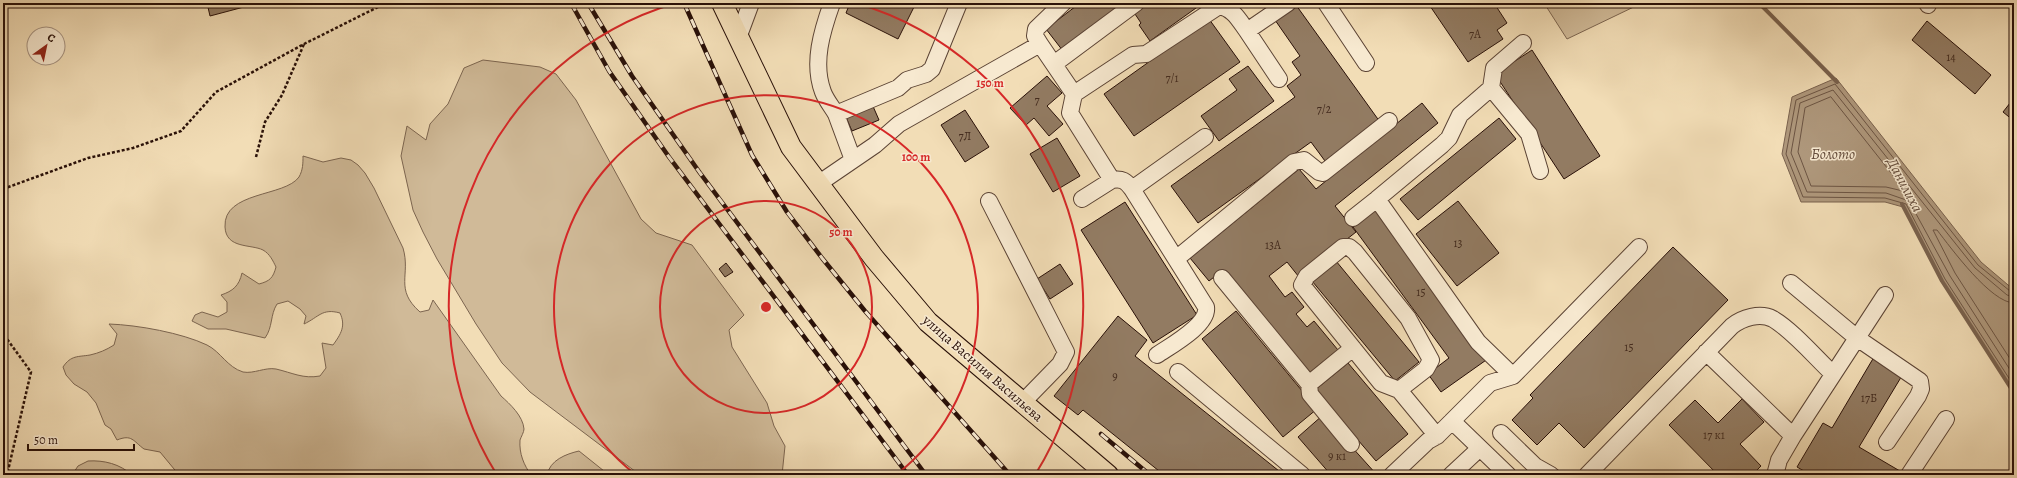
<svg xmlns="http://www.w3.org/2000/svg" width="2017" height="478" font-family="Alegreya,serif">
	<rect width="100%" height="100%" fill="#f2ddb6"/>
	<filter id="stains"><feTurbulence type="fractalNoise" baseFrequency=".005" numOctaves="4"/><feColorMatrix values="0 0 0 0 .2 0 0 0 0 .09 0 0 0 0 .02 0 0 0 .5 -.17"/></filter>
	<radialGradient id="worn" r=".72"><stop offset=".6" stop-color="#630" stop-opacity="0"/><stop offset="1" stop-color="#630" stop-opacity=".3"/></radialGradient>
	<path fill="#d0ba98" stroke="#7c6550" d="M1544 3H1642L1567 39Z
		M483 60 540 67 556 74 576 100 641 219 656 233 692 245 744 315 729 330 732 347 767 403 774 426 785 446 782 475H640L530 392 502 363 476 324 437 259 423 232 413 210 401 156 407 126 426 140 430 124 448 104 464 68Z
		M303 156 323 162 341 158 351 160 358 165 365 173 374 188 403 248C411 275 394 289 420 312L429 310 433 300 501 396C510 404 523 416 524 429 524 432 521 437 520 440 519 454 524 465 531 475H179L160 452 144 449C133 441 132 434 117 440L111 429 105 425 96 403 87 392 74 384 66 375 63 367C71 355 78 357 90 355 99 353 106 350 114 345L117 334 109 324C138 325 182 333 207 345 221 352 227 367 243 372 254 374 265 367 276 369 293 373 303 379 320 376L326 368 322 343 333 345C341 334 346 326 340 313 322 308 319 317 304 324L306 316 300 309 288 301 277 304C270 315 273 327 265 338L226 329H208L192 321 195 315 202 312 218 317 227 312V302L221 295C233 291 239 286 242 273L259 284C270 281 273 278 276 267 273 261 270 254 263 250 251 244 226 249 225 227 223 191 285 197 299 177 303 170 303 163 303 156Z
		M579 451 609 475H547C550 460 566 454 579 451Z
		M88 461C104 460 120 464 132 475H72L78 466Z"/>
	<path fill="#ae977b" stroke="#79614d" d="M1836 78 1981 262 2014 290V393L1942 281 1903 207 1885 202H1801L1782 154 1792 97Z"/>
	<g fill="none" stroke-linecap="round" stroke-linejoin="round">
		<path stroke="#6c5442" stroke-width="1" d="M1831 97 1903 188V191L1886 187 1811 186 1798 152 1805 108Z
			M2014 292 2010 291 1978 265 1835 84 1796 100 1786 154 1803 197 1885 198 1906 204 1945 279 2014 386
			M2014 297 2007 295 1975 268 1833 90 1800 103 1791 153 1807 192 1886 193 1909 201 1950 276 2014 376
			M2014 303C1991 303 1951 248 1937 230H1933L1955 273 2014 365"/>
		<path stroke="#79614d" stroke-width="4" d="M1759 3 1837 82
			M1902 204 1942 281 2014 393"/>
	</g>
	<path fill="#927b62" stroke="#291008" d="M207 3H259L210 16Z
		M850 3H916L898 39 846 13Z
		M1080 3H1126L1063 51 1046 29Z
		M1145 3H1203L1150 41 1139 25 1141 23 1133 11Z
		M1428 3H1494L1507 23 1497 30 1503 39 1468 62Z
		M1296 5 1380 122 1325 161 1311 142 1198 223 1171 186 1295 97 1287 86 1301 75 1292 62 1300 56 1275 20Z
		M1209 19 1240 62 1134 136 1104 94Z
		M1927 21 1991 75 1975 94 1912 40Z
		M1532 50 1600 156 1564 179 1495 74Z
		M1248 66 1274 101 1219 141 1201 116 1237 90 1229 79Z
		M1047 76 1062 93 1047 106 1063 124 1049 136 1034 118 1026 125 1010 108Z
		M2014 98V121L2003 112Z
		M1422 103 1438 123 1335 206 1356 232 1299 277 1287 262 1269 276 1285 297 1292 292 1304 307 1296 314 1307 327 1314 321 1338 350 1308 374 1223 270 1209 281 1190 258 1299 169 1316 189Z
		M872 104 879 120 852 131 845 115Z
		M965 110 989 147 965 162 941 125Z
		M1499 118 1516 139 1418 220 1400 199Z
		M1057 138 1080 176 1053 192 1030 154Z
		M1458 201 1499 253 1457 286 1416 234Z
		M1125 202 1197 315 1153 343 1081 230Z
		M1379 208 1489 358 1441 392 1428 374 1449 358 1353 227Z
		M1673 247 1728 300 1584 448 1559 423 1537 445 1512 420 1533 398 1530 395Z
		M1336 261 1419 362 1395 381 1312 281Z
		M726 263 733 272 725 277 719 269Z
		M1060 264 1073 284 1050 299 1037 279Z
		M1236 311 1317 409 1283 437 1202 339Z
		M1118 316 1147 340 1135 356 1284 475H1164L1083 410 1078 415 1054 396Z
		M1874 357 1903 374 1859 447 1905 474 1904 475H1811L1797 467 1823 423 1832 428Z
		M1348 363 1408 434 1376 461 1315 390Z
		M1742 399 1764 422 1740 444 1761 466 1752 475H1718L1669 425 1695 400 1718 423Z
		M1323 415 1377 475H1331L1298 437Z"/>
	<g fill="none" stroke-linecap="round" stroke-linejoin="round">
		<g stroke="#5b4334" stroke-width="18">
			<path id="minor" d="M832 3C822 31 812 63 823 92 826 100 832 107 836 114
				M1326 3 1366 63
				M1927 3 1928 5
				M1247 31 1279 79
				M738 38 751 3
				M1040 44 1035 36 1036 29 1063 3
				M1054 64 1136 3
				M1491 88 1529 134 1540 171
				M1074 94 1133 55 1146 54 1219 6C1233 8 1239 20 1247 31L1288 3
				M853 160 836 114 898 88 907 80 926 74 932 69 959 3
				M818 184 875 145 899 124 1040 44 1074 94 1070 113 1112 180C1122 178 1126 181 1132 189L1206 307C1209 325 1170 346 1157 355
				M1132 189 1205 137
				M1082 199 1112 180
				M989 201 1066 352 1060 364 1022 403
				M1353 218 1377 199
				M1176 259 1294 162 1304 160 1319 172 1323 173 1389 121
				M1222 278 1309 384 1353 348
				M1791 283 1857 338 1920 381 1921 389 1918 396 1887 442
				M1706 352 1793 436
				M1178 372 1302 475
				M1513 376 1478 342 1377 199 1442 145 1449 138 1460 115 1491 88 1494 68 1523 43
				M1309 384 1310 394 1351 444
				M1399 390 1381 383 1302 285 1307 276 1343 247H1349L1355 252 1408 318 1431 360 1426 369 1399 390 1437 436 1452 421
				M1501 433 1535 466 1551 475
				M1392 475 1428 441 1437 436
				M1451 475 1480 448
				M1508 475 1452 421 1490 383 1513 376 1639 247
				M1587 475 1732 326C1742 318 1760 312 1773 319 1792 330 1816 358 1833 374
				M1775 475 1779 460 1793 436 1885 295
				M1909 475 1946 419"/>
		</g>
		<g stroke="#291008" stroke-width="22">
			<path id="major" d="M722 3 791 147 874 258 928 322 1108 475"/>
		</g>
		<path stroke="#291008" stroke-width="2.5" stroke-dasharray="3 2" stroke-linecap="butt" d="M256 157 265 122 282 95 304 44
			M3 189 88 158 133 148 181 131 216 92 304 44 386 3
			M3 337 7 339 31 372 7 475"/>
		<use href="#minor" stroke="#f7e9d0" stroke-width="16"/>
		<use href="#major" stroke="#f2ddb6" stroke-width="20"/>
		<g stroke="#291008" stroke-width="4.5">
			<path id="rail" d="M571 3 609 71 669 157 908 475
				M588 3 632 76 700 173 926 475
				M684 3 752 155 787 212 822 258 865 311 1010 475
				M1101 434 1150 475"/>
		</g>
		<use href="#rail" stroke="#f7e9d0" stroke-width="3" stroke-dasharray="9" stroke-linecap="butt"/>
	</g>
	<g fill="none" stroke="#d62828" stroke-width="2">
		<circle cx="766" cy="307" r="106"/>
		<path d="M635 474A212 212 0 1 1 897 474"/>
		<path d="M497 475A317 317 0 0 1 676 3M856 3A317 317 0 0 1 1035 475"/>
	</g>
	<g text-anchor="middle" stroke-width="3" stroke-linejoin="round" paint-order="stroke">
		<g font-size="12" fill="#432b1e">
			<text x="1475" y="38">7А</text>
			<text x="1951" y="61">14</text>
			<text x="1172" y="82">7/1</text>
			<text x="1037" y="104">7</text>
			<text x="1324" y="113">7/2</text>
			<text x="965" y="140">7Л</text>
			<text x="1458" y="247">13</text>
			<text x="1273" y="249">13А</text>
			<text x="1421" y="296">15</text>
			<text x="1629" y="351">15</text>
			<text x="1115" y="380">9</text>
			<text x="1869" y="402">17Б</text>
			<text x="1714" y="439">17 к1</text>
			<text x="1337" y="460">9 к1</text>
		</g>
		<g font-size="14" fill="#291008" stroke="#f7e9d0">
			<text transform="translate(983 368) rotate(41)" y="5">улица Василия Васильева</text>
		</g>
		<g font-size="15" font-style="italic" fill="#654d3c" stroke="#f7e9d0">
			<text x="1833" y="159">Болото</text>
			<text transform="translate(1905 185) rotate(62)" y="5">Данилиха</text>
		</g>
	</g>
	<circle cx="766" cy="307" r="6" fill="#d62828" stroke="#f7e9d0" stroke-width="2"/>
	<g font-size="12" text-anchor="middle" font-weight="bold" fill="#d62828" stroke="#f7e9d0" stroke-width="3" stroke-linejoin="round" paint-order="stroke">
		<text x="990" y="87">150 m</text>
		<text x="916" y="161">100 m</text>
		<text x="841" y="236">50 m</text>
	</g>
	<rect width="2017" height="478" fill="none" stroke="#f2ddb6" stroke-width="16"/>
	<rect x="4" y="4" width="2009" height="470" fill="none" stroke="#291008" stroke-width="2"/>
	<rect x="8" y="8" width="2001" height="462" fill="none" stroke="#291008"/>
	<g transform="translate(46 46) rotate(33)"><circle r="19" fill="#f7e9d0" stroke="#a59280"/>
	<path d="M0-3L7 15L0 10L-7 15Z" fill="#8f2418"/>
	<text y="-6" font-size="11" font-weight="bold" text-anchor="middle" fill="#291008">С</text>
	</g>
	<path d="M28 444v6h106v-6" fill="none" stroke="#291008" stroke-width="2"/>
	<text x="34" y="444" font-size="12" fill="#291008" stroke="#f7e9d0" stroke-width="3" paint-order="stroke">50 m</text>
	<rect width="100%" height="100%" filter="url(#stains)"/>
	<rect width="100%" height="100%" fill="url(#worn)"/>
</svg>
